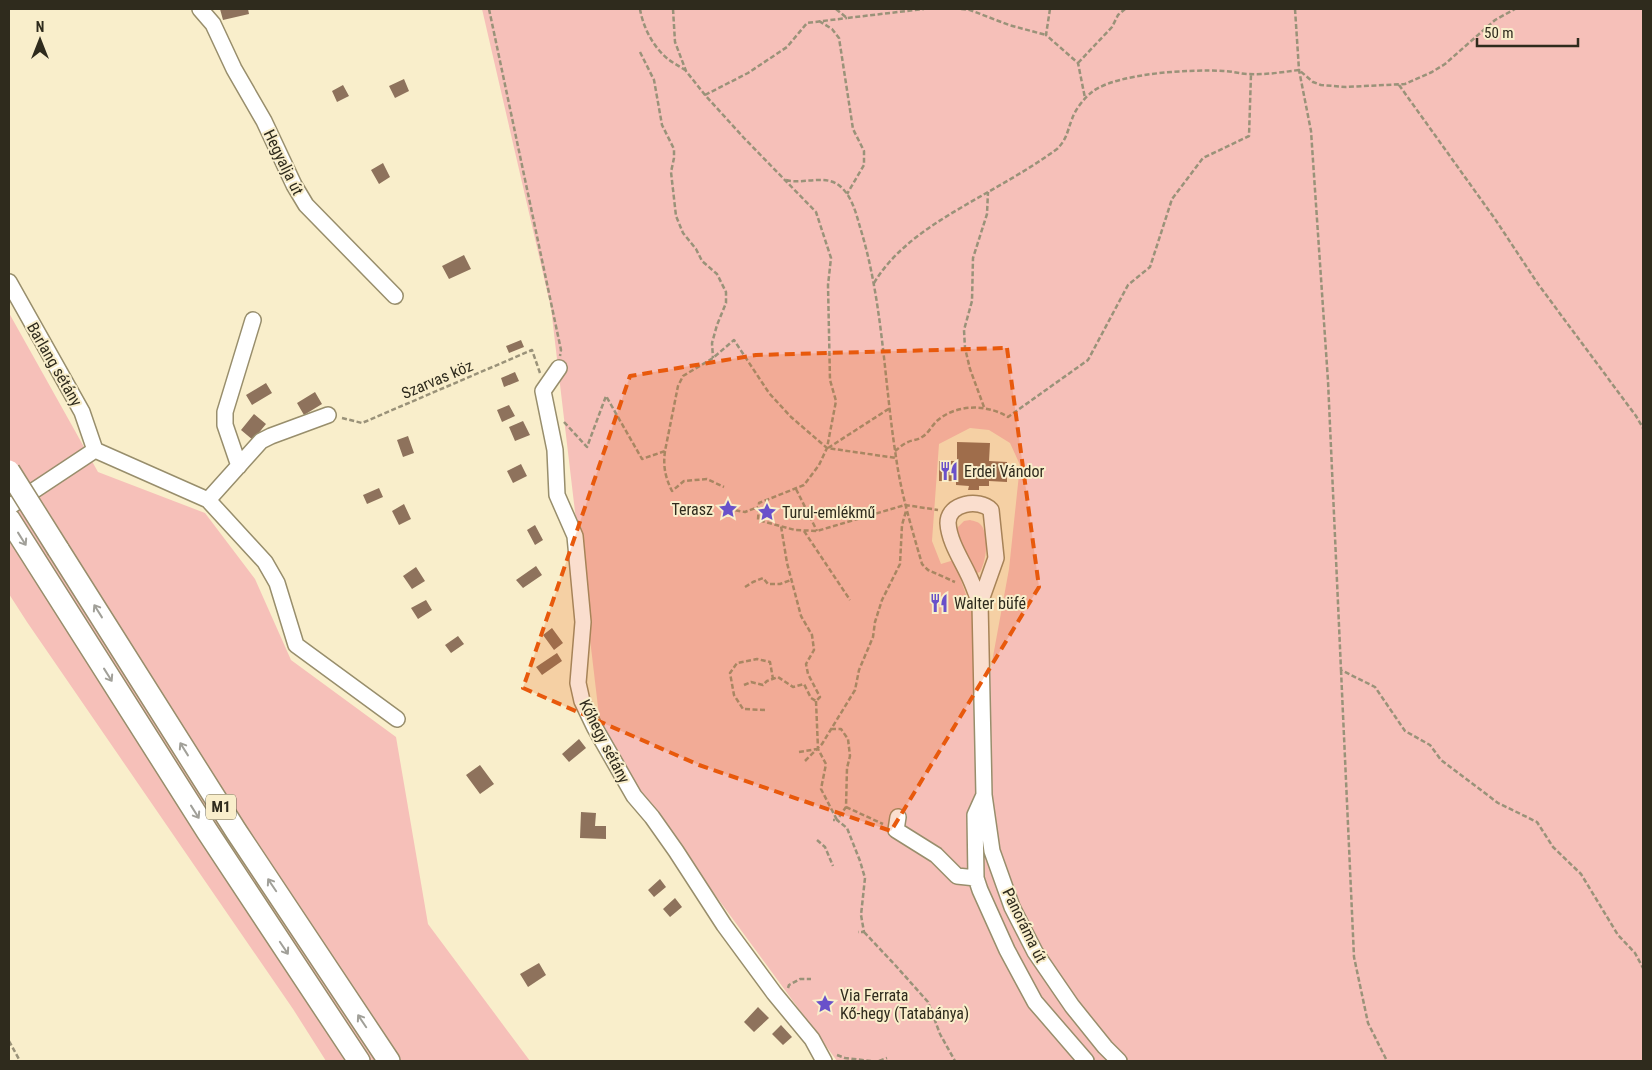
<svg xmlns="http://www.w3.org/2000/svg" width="1652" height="1070" font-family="'Roboto Condensed',sans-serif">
	<rect width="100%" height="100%" fill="#f9eecb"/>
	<path fill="#f6c0b9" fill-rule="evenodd" d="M482 9H1643V1061H837L602 741 551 308ZM970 428 989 430 1010 443 1020 465 1009 569 990 673 973 672V615L954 560 941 564 932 541 939 444Z
		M9 313 98 472 205 513 255 579 291 660 396 737 428 924 530 1061H326L293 1009 27 622 9 594Z
		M970 520C974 521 979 522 981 525 990 536 986 561 980 572L977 573 973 571 970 566 957 533 958 527 964 521Z"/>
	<path fill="#8e725c" d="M220 9H248L249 14 223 20Z
		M404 79 409 91 395 98 389 86Z
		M343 85 349 96 337 102 332 91Z
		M383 163 390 177 379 184 371 170Z
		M464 255 471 269 449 279 442 266Z
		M521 340 524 347 509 353 506 346Z
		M515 372 519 381 504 387 501 378Z
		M266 383 272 393 252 405 246 395Z
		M315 392 322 404 304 415 297 403Z
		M509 405 515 416 502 422 497 410Z
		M254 414 266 424 253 440 241 430Z
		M523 421 530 435 515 441 509 427Z
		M408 436 414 453 403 457 397 440Z
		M957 442 990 443 989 461 1007 462V482L989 481V486H979V490H968L969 486 956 485V481H939V461H957Z
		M521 464 527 476 513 483 507 471Z
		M379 488 383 497 367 504 363 495Z
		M404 504 411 519 399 525 392 511Z
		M535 525 543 540 535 545 527 530Z
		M536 566 542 575 523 588 516 580Z
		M416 567 425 581 412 589 403 576Z
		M426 600 432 610 418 619 411 608Z
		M552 628 563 643 554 650 543 635Z
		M458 636 464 644 451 653 445 645Z
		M557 653 562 661 542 675 536 667Z
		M579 739 586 748 569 762 562 754Z
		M480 765 494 784 480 794 466 775Z
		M581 812 596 813 595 826H606V839L580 838Z
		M660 879 666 887 654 897 648 890Z
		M675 898 682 907 670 917 663 909Z
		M539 963 546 975 528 987 520 974Z
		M758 1007 769 1018 754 1032 744 1022Z
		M781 1025 792 1037 783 1045 772 1034Z"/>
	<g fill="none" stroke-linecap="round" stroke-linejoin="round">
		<g stroke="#988e6c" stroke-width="18">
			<path id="minor" d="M200 9 213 24 234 69 264 121 294 185 306 205 395 296
				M9 282 82 412 95 450
				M559 368 543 391 555 450 557 495 575 536 583 622 578 683 582 701 595 728 634 796 652 817 676 851 724 925 774 993 812 1039 824 1061
				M95 450 208 500 261 441 271 436 328 415
				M239 466 225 425V412L253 320
				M208 500 265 562 277 583 296 645 397 719
				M9 507 95 450
				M980 603C976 594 973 584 968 574 961 559 949 541 948 523 948 503 979 498 991 510L996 558 980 603 984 795 992 851 1012 907 1035 952 1072 1006 1105 1047 1119 1061
				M984 795 975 815 976 878 980 890 1007 950 1035 1002 1086 1061
				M898 817 896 830 936 855 957 876 976 878"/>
		</g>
		<g stroke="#988e6c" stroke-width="24">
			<path id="highway" d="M9 519 207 831 359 1061
				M58 549 236 831 389 1061"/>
		</g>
		<path stroke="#9a9279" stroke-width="2.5" stroke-dasharray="5 2.5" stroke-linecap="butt" d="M489 9 561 350 560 356
			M640 9C643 27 653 47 668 59 673 63 679 66 685 70
			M673 9 675 42 686 71 705 95 744 138 816 212 831 258 828 285 830 380 836 401 827 448 819 465 804 485 759 503 758 520 795 530 817 531 905 505 938 510
			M836 9 847 18 924 9
			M961 9 970 10 1009 25 1046 35
			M1050 9 1046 35 1078 63 1085 98
			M1295 9 1299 70 1311 131 1328 381 1341 670 1375 687 1405 731 1430 745 1441 760 1498 803 1537 822 1553 847 1581 874 1618 935 1635 953 1643 968
			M819 21 832 29 839 38 853 129 864 151V165L847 194
			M640 52 654 80 662 125 674 149V158L671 172 676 216 683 233 696 249 702 261 717 274 726 292V303L717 325 712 343 713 358
			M1078 63 1112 27 1118 15 1125 9
			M1399 85 1495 219 1538 284 1636 416 1643 428
			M705 95 748 73 787 47 807 23 847 18
			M786 180C804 185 826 173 841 187 852 197 856 213 860 227 883 301 884 381 896 457 901 494 912 529 922 564L928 570 955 582
			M874 283C900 240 947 216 988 192 1011 179 1035 165 1057 149 1067 139 1067 132 1072 119 1075 110 1084 98 1092 92 1116 73 1192 69 1223 71 1232 71 1240 74 1249 74 1266 75 1283 72 1299 70L1313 82 1321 85 1346 87 1405 84 1432 72 1445 64 1495 20 1515 9
			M984 407 970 369 965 348 964 330 972 301 973 258 987 214 988 192
			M342 418 362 423 532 350 540 373
			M564 422 587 447 606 396 642 459 665 451 678 386 683 376 713 358 734 340 769 393 791 417 827 448 896 458
			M828 448 890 408
			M665 451C663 466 665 477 672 491L684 481 707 479 724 487
			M895 451C899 448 903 444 908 442 912 440 918 440 922 437 929 433 932 425 938 420 957 404 987 404 1008 417L1088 360 1128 285 1150 267 1172 199 1203 158 1249 136 1251 74
			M796 489 817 531
			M728 509 745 512 758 507
			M804 531 850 600
			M745 587 753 582 763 578 768 584H780L791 580
			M1341 670 1354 957 1368 1023 1387 1061
			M744 685 751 682 763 685 767 681 778 677 793 687 804 684 811 698 816 701 820 697 808 674 806 664 814 650 812 635 801 616 787 563 781 526
			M816 701 818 749 826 764 821 789 837 820H833
			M765 710 743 709 734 695 730 673 737 663 757 659 770 662 773 679
			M831 729H841L848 739 850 756 847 768 846 807 837 820 847 828 860 861 865 878 861 915 864 932H858
			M799 752 817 749
			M805 761 822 744 855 690 859 670 873 637 875 622 882 600 900 564 902 525 906 511
			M846 807 883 824
			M817 840 825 847 833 866
			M864 932 896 966 928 1002 940 1034 955 1061
			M788 988 789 985 800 979H811
			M9 1041 20 1061
			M837 1055 845 1058 871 1061
			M879 1061 887 1058"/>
		<use href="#minor" stroke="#fff" stroke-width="15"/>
		<use href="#highway" stroke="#fff" stroke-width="21"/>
		<g stroke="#988e6c" stroke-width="24" stroke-linecap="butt">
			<path id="highway-bridge" d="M9 471 58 549"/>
		</g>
		<use href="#highway-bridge" stroke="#fff" stroke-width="21"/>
	</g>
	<defs><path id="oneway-shaft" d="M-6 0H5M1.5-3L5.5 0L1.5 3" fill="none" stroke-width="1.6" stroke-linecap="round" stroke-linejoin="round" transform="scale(1.25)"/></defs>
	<g stroke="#a1a099">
		<use href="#oneway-shaft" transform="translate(22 539) rotate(58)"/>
		<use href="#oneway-shaft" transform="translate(98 611) rotate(-122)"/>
		<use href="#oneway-shaft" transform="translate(108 675) rotate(58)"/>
		<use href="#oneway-shaft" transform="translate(184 749) rotate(-122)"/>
		<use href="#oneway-shaft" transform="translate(195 812) rotate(58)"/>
		<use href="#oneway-shaft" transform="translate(272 885) rotate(-124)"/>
		<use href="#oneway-shaft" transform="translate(284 948) rotate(56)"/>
		<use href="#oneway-shaft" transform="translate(362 1021) rotate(-124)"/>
	</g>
	<path fill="#e8590c" fill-opacity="0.2" stroke="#e8590c" stroke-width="4" stroke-dasharray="10 6" stroke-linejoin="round" d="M1007 348 1039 587 891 831 699 765 523 688 630 376 756 355Z"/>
	<defs>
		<g id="restaurant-bare" transform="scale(1.5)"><path d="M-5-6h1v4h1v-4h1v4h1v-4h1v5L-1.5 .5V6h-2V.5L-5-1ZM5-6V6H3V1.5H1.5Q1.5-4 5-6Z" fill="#6951ca" stroke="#f9eecb" stroke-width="2.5" paint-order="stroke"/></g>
		<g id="sight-bare" transform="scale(1.5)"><path d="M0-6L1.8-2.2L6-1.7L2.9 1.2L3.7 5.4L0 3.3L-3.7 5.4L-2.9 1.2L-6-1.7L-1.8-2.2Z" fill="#6951ca" stroke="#f9eecb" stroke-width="2.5" paint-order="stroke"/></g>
	</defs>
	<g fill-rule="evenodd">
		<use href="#restaurant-bare" x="949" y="471"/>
		<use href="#sight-bare" x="728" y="509"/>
		<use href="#sight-bare" x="767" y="512"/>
		<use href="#restaurant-bare" x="939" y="603"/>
		<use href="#sight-bare" x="825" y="1004"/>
	</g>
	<g text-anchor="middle" stroke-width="4" stroke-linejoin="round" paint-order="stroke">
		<rect fill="#f9eecb" stroke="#6c6651" stroke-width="1" x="206" y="794.5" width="30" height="25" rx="4"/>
		<g font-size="15" font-weight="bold" fill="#2f2b1d">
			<text x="221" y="812">M1</text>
		</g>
		<g font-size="16" fill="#2f2b1d" stroke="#f9eecb">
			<text transform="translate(284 162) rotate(64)" y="6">Hegyalja út</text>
			<text transform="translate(55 364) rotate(60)" y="6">Barlang sétány</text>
			<text transform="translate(437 379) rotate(-23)" y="6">Szarvas köz</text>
			<text transform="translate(605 741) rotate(63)" y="6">Kőhegy sétány</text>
			<text transform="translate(1025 925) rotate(64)" y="6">Panoráma út</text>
		</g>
		<g font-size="16" fill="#2f2b1d" stroke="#f9eecb" text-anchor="start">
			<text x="964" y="477">Erdei Vándor</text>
			<text x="713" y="515" text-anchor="end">Terasz</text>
			<text x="782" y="518">Turul-emlékmű</text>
			<text x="954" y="609">Walter büfé</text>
			<text x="840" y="1001">Via Ferrata<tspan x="840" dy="18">Kő-hegy (Tatabánya)</tspan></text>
		</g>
	</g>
	<rect width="1652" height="1070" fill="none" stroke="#2f2b1d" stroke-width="20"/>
	<g transform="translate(40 40)" stroke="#f9eecb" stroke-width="4" paint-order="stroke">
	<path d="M0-4L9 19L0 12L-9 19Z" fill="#2f2b1d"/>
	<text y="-8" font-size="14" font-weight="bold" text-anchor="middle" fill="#2f2b1d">N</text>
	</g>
	<path d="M1477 38v8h101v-8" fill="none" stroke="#2f2b1d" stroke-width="2.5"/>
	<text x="1484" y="38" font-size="15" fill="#2f2b1d" stroke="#f9eecb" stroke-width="4" paint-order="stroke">50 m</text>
</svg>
